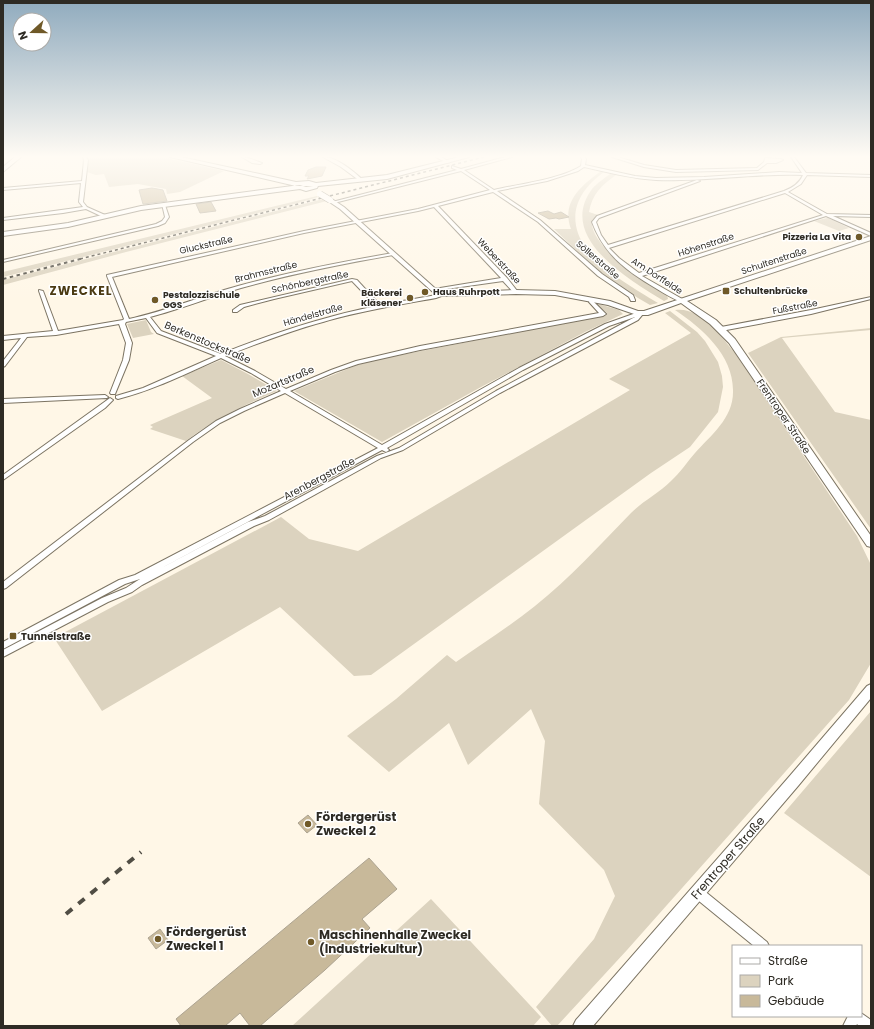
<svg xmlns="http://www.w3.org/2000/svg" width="874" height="1029" font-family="Poppins,sans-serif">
	<rect width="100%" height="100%" fill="#fff7e7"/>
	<path fill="#dcd3bf" d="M89 157H162L224 171 180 192 167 194 166 189 138 184 109 187 104 174 96 175 87 172Z
		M601 171 604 172C576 192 565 219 587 250 603 271 635 289 658 303L650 305 638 298 600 273 554 229H571C561 202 581 186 601 171Z
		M611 173 616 175C602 185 592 194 589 212L598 215 592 220C588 246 648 283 667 295L668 299 664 301C630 280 556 238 592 189 597 183 605 178 611 173Z
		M317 196 318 197 298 203 3 277V272Z
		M323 199 327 201 126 252 3 285V280Z
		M827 218H828L849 228 839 231 814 221Z
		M595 303 619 310 623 314 585 332 481 387 382 442 294 391 357 365 385 358 606 315 607 313Z
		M675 310C700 306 721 336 735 353L857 536 871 565V663L849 700 627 950 557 1026H552L536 1007 594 939 615 896 604 870 539 804 545 741 531 709 468 765 449 723 389 772 347 736 396 699 447 655 456 662C482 644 510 626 535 606 570 578 600 545 631 513 643 501 659 493 671 481 680 473 687 462 695 453 711 435 734 418 733 390 733 355 702 328 675 310Z
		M670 311 697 332 705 341 718 362 722 376 723 387 718 412 690 447 651 473 371 675 354 676 280 607 102 711 54 638 281 517 309 539 358 551 630 390 609 379 691 333 665 313Z
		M146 320 151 332 154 334 133 338 127 324Z
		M871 328V330L782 338 835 412 871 420V529L748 353 781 337Z
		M221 360 248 374 277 391C245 405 214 419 186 441L150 429 153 427 150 425 212 398 182 376Z
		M871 711V877L784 813Z
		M431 899 541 1017 533 1026H292Z"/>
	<path fill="#c8b99a" stroke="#aca391" d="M316 167H326L322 176 307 179 309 176H305L308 170Z
		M152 188 163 190 167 201 143 204 139 190Z
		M211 202 216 211 200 213 196 204Z
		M548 211 554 214 561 212 569 217 559 219 556 218 549 219 538 213Z
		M308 815 317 825 307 833 298 823Z
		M369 858 397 889 362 919 370 928 325 970 260 1026H250L240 1013 225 1026H181L176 1019Z
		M160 929 168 940 156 949 148 938Z"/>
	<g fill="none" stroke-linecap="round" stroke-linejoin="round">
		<g stroke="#7c7463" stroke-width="2">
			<path id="street" d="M83 157H86L88 160 83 202 87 207 105 215V217H103L86 209 63 213 3 220V218L83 207 79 202 81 183 3 190V188L82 181 84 160Z
				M242 157C247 157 257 161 262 163L260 164 252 163Z
				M323 157C337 157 353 171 363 180L360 181 341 167Z
				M436 157H441L450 162 447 163Z
				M505 157H512L464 170 494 190C519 184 561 179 581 166L582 159 581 157H584L586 159 585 165 635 176 656 178 704 177 779 172 802 173 791 157H794L806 173 871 175V177L807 175 801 184 788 192 827 214 871 215V217L833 216 871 233V236L826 216 642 276 684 300V302H682C673 299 665 294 657 289 628 272 604 255 592 222L597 216 697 180 700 181 599 218 596 222 601 235 608 245 784 191C792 188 799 184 803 175 754 173 705 182 656 180 632 179 607 172 584 167L578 171 547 181 497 191 540 220 602 274 633 295 635 300V301H631L629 297 598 276 538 222 493 192 438 206 507 278 518 292 516 293H514L503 281 432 291V289H434L501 278 434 207 418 211 304 233 112 277 129 319C166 311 201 296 238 286 289 272 341 262 393 253L395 254 393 255C342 264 291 274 241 288 210 297 181 309 150 317L161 331 221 354C271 334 322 317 376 306L352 281 274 299 244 307 237 312H233V310L240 305 352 279 357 280 380 305 442 294 444 295 436 298C398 305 360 311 323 322 289 331 257 344 225 356L255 371 286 389 331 370 356 361 420 346 599 313 589 302 590 298H592L594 299V302L606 314 603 316 420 350 358 364 335 372 290 391 382 445 519 368 605 324 636 313 640 312 643 314 638 320 500 393 403 450 381 458 269 520 254 526 142 585 132 592 108 602 3 657V650L102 598 126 588 140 579 125 584 3 649V642L119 580 135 575 378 448 285 393 244 411 220 423 193 442 6 588 3 589V582L189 440 216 421 240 409 281 391 251 373 221 358C187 373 154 390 118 399L116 398V396L143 388 216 356 157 333 146 318 126 322 125 324 132 343 129 360 115 394H111L110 393 123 360 126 343 119 324 56 335 27 337 5 366 3 367V361L21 338 3 340V336L53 331 39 291V290L43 291 58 331 123 320 124 319 107 276V275L304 231 418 209 490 190 461 171 334 203 332 202 457 170 452 168V166L461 169ZM785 193 823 215 639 273 619 258 609 248ZM635 317 496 391 399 448 377 456 265 516 248 522 152 573 382 450 386 452 388 451 389 450 387 448 523 370 609 326Z
				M618 157 644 165 676 170 757 168 764 162 765 158 781 159 783 160 776 163H767L758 170 676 172 644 167 612 157Z
				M162 204 165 205 169 217 165 223 158 226 3 262V260L156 224 162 221 165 217Z
				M871 297V299L811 314 721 331 718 329 721 327 811 310Z
				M105 395 108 397 107 398 3 403V399Z
				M110 398 113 400 105 408 3 480V475Z
				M698 888 702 889 767 942 769 946H754L694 897 693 893 694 889Z
				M861 1013 871 1020V1026H859L857 1024 856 1026H843L848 1016H861Z"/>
		</g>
		<g stroke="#7c7463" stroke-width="2">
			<path id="secondary" d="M15 157H21L3 172V167Z
				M170 157H181L296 182 309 181 316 183 387 175 459 157H469L387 179 318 186 317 188 306 191 300 189 141 210 68 227 3 236V232L68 223 141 206 300 185 306 187 313 186H296Z
				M328 199H332L344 207 438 291 443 293 516 290 555 291 610 301 638 311H644L871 236V240L687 301 716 320 735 339 871 536V547L867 546 729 343 710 324 681 303 648 315H637L608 305 555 295 516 294 440 296 434 293 340 209 328 201Z
				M871 684V698L798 786 593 1026H573L576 1020 788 778 867 686Z"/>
		</g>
		<use href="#street" fill="#fff" fill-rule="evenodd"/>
		<use href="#secondary" fill="#fff" fill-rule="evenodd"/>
		<path stroke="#504d44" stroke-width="1.5" stroke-dasharray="3 3" stroke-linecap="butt" d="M80 259 484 157"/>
		<path stroke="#504d44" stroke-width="2" stroke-dasharray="3.5 3.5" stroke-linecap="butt" d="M3 279 84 258"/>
		<path stroke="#504d44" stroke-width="4" stroke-dasharray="8 8" stroke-linecap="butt" d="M66 914 141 852"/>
		<g stroke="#7c7463" stroke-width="7" stroke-linecap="butt">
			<path id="secondary-bridge" d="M320 194 330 200"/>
		</g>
		<use href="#secondary-bridge" stroke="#fff" stroke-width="6"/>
	</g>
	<linearGradient id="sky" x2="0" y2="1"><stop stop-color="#90abbe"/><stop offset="0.52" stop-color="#fffbf4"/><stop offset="1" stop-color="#fffbf4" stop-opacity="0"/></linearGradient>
	<rect width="874" height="301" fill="url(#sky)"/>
	<g fill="#6f5928" stroke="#fff" stroke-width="1.5">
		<circle cx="859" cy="237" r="4"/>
		<rect x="722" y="287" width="8" height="8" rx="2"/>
		<circle cx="425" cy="292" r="4"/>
		<circle cx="410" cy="298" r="4"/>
		<circle cx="155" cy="300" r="4"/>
		<rect x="9" y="632" width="8" height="8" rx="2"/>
		<circle cx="308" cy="824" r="4"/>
		<circle cx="158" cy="939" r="4"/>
		<circle cx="311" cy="942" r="4"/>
	</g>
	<g text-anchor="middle" stroke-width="3" stroke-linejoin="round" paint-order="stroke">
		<g font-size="9" font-weight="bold" fill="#2e2b24" stroke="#fff" text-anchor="start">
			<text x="851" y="240" text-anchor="end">Pizzeria La Vita</text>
			<text x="734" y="294">Schultenbrücke</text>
			<text x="433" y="295">Haus Ruhrpott</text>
			<text x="402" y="296" text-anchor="end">Bäckerei<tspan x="402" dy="10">Kläsener</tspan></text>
			<text x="163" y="298">Pestalozzischule<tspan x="163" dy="10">GGS</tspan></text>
		</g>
		<g font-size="9" fill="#2e2b24" stroke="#fff">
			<text transform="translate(206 245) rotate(-13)" y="3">Gluckstraße</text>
			<text transform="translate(706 245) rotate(-18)" y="3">Höhenstraße</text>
			<text transform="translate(598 260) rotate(40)" y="3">Söllerstraße</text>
			<text transform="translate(499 261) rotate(47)" y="3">Weberstraße</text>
			<text transform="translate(774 261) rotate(-18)" y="3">Schultenstraße</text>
			<text transform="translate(266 272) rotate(-14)" y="3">Brahmsstraße</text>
			<text transform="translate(657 276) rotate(33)" y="3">Am Dorffelde</text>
			<text transform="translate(310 282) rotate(-12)" y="3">Schönbergstraße</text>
			<text transform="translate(795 307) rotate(-11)" y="3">Fußstraße</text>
			<text transform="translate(313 315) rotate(-16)" y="3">Händelstraße</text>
		</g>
		<g font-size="10" fill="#2e2b24" stroke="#fff">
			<text transform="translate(208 342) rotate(23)" y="4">Berkenstockstraße</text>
			<text transform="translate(283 381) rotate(-23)" y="4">Mozartstraße</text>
			<text transform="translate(784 416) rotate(56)" y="4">Frentroper Straße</text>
			<text transform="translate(319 478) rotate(-28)" y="4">Arenbergstraße</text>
		</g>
		<g font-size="10" font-weight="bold" fill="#2e2b24" stroke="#fff" text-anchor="start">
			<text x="21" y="640">Tunnelstraße</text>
		</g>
		<g font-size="12" font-weight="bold" letter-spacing="1" fill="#4b3a12" stroke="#fff">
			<text x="81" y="295">ZWECKEL</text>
		</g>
		<g font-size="12" font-weight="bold" fill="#2e2b24" stroke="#fff" text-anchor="start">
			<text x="316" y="821">Fördergerüst<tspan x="316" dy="14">Zweckel 2</tspan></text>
			<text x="166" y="936">Fördergerüst<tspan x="166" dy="14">Zweckel 1</tspan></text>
			<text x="319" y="939">Maschinenhalle Zweckel<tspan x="319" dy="14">(Industriekultur)</tspan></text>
		</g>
		<g font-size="12" fill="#2e2b24" stroke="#fff">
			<text transform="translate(728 858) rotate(-49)" y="4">Frentroper Straße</text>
		</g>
	</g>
	<rect width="874" height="1029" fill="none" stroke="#2e2b24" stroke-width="8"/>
	<rect x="732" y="945" width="130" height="72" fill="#ffffff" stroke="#abaaa7"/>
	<rect x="740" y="958" width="20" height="6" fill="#ffffff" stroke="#abaaa7"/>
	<text x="768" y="965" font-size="12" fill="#2e2b24">Straße</text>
	<rect x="740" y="975" width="20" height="12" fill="#dcd3bf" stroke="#abaaa7"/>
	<text x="768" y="985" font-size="12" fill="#2e2b24">Park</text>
	<rect x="740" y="995" width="20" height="12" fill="#c8b99a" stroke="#abaaa7"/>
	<text x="768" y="1005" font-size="12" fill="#2e2b24">Gebäude</text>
	<g transform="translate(32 32) rotate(249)"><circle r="19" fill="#ffffff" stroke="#abaaa7"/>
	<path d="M0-3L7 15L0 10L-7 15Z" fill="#6f5928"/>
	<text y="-6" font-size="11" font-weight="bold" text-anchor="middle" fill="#2e2b24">N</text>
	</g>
</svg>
